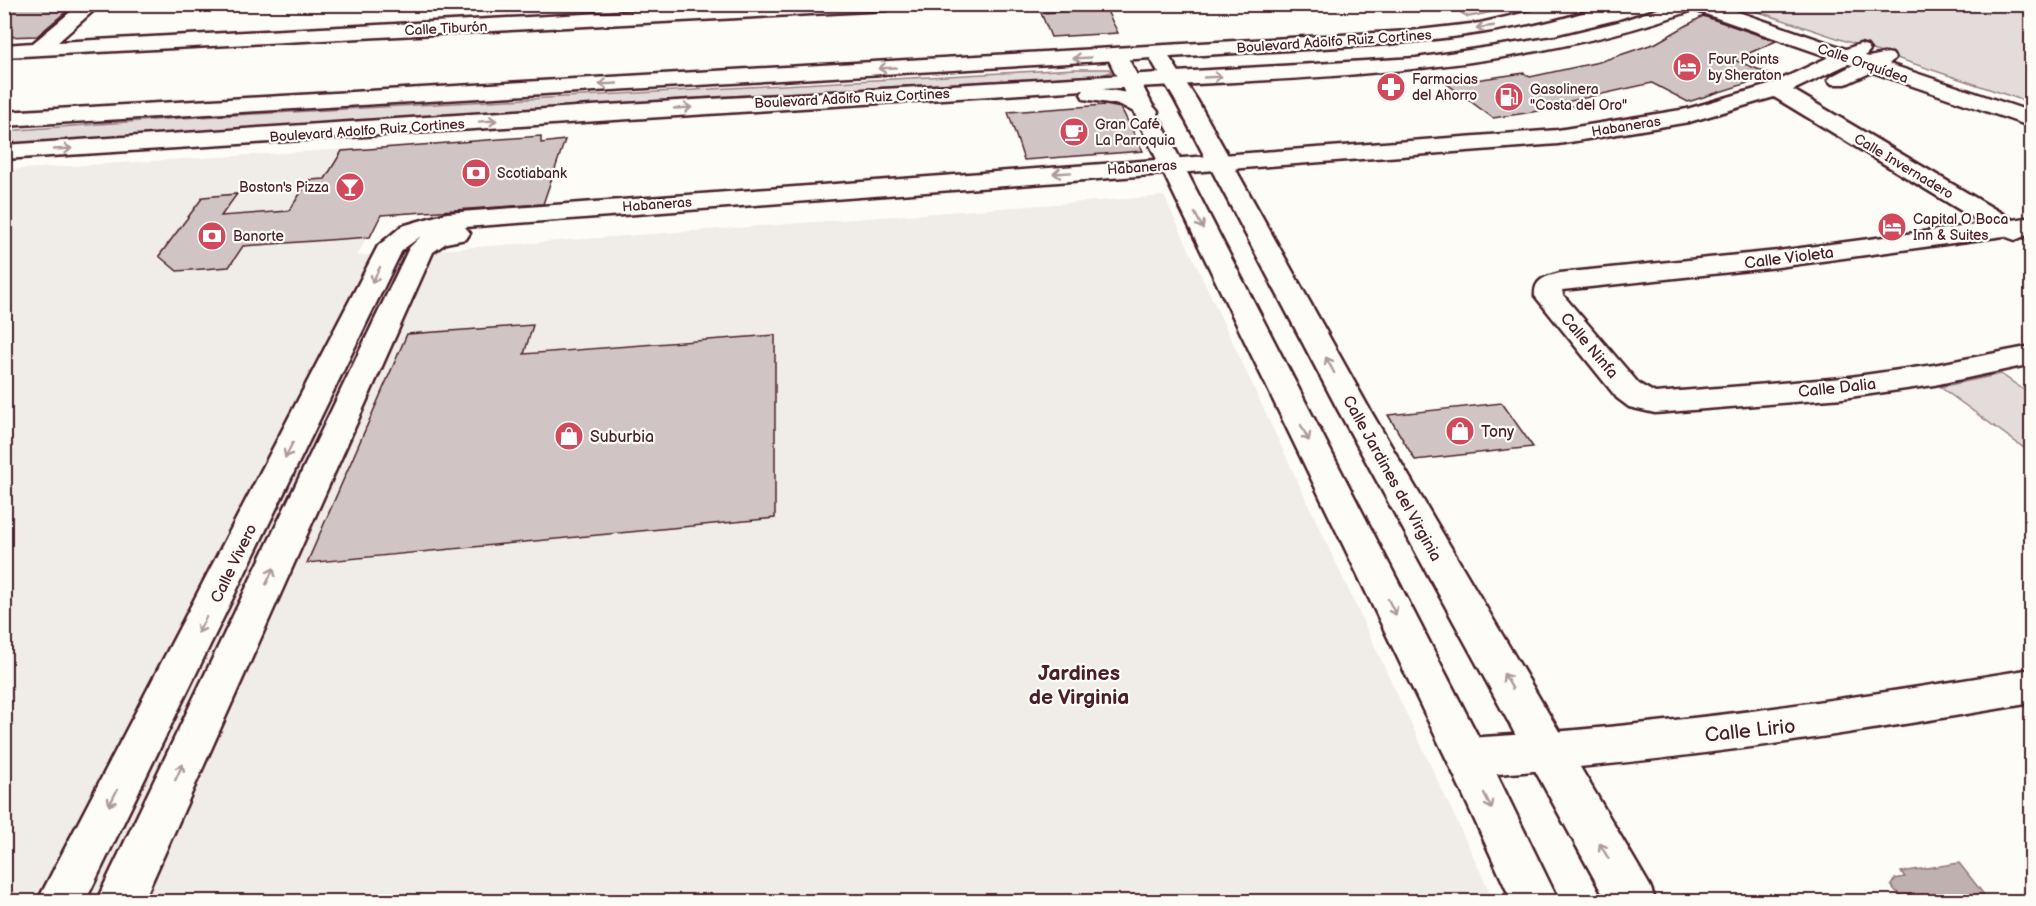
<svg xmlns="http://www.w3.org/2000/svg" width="2036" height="906" font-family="'Balsamiq Sans',sans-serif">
	<rect width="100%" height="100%" fill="#fdfcf7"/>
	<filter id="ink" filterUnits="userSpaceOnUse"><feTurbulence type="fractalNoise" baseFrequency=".0167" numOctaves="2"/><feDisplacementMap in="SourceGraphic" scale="12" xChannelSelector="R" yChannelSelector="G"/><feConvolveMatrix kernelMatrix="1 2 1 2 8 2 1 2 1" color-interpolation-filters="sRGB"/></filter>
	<g filter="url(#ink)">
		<path fill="#f0ece8" d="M414 145 357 256 1164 196 1494 901 5 902V170Z"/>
		<path fill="#e3dcda" stroke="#967e82" stroke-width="1.5" d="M1770 4 2031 5V103L1756 11Z
			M1448 5H1527L1468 17Z
			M1075 69H1109L1111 72 1102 75 695 98 5 145V131L181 118Z
			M2001 374 2031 395V453L1940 387Z"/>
		<path fill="#c0b1b1" stroke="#91777b" stroke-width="1.5" d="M1959 863 1985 896 1960 900 1956 895C1933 898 1903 906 1891 885L1895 879 1905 877 1901 872Z"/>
		<path fill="#d0c5c4" stroke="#4a1f2b" stroke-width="1.5" d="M4 4H75L37 36 4 37Z
			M1106 9 1118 33 1051 37 1041 13Z
			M1703 16 1776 41 1734 60 1773 75 1688 102 1652 83 1566 102 1572 106 1493 118 1447 84 1524 73 1530 77 1599 62 1656 43Z
			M1105 105 1121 108 1143 151 1024 160 1008 112Z
			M541 136V143L565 140 543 204 381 215 370 237 243 246 229 267 177 271 159 256 203 197 237 194 221 216 289 211 309 180 325 179 342 151Z
			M533 325 524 354 775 335V518L307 563 407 334Z
			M1502 403 1533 447 1415 460 1388 415Z"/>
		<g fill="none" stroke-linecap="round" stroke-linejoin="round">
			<g stroke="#4a1f2b" stroke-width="5">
				<path id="minor" d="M80 4H101L58 42 771 4H896L887 10 4 57V45L33 43Z
					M1686 4H1715L1846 49 1860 44 1867 46 1870 50 1865 56C1874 59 1882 51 1892 54L1895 58 1889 64 2032 112V127L1872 72 1846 84H1832L1828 80 1832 76 1853 65 1848 64 1793 90 2013 220 2032 217V233L2015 240 2004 236 1778 267 1562 290 1563 295 1639 384 1655 393 1843 378 1934 365 2032 346V364L1934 385 1843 398 1655 413 1629 407 1617 398 1535 296C1534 279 1545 277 1560 273L1778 251 1983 224 1774 97 1689 122 1558 144 465 227 470 233 466 239 446 243 433 252 143 902H96L409 248 421 236 402 250 85 902H37L378 246 402 226 447 213 1558 130 1687 109 1769 85 1829 57 1688 8Z
					M2032 669V703C1844 735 1657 764 1467 776L1452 770 1446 757 1452 744 1467 738C1657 727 1844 700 2032 669Z"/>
			</g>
			<g stroke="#4a1f2b" stroke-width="5">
				<path id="tertiary" d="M1157 47 1164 49 1197 100 1370 410 1650 886 1656 902H1607L1338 410 1175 100 1147 53 1150 49Z
					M1117 50 1124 52 1127 56 1482 744 1559 902H1512L1449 764 1107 56 1110 52Z"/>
			</g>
			<g stroke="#4a1f2b" stroke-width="5">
				<path id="primary" d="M1562 4H1592L1590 8C1519 30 1448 39 1374 45L4 126V112L1410 31 1480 23Z
					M1673 4H1701L1699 8C1507 77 1303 77 1102 89 1122 92 1146 94 1158 112L1155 117 1147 119 1121 105 1084 99 1081 94 1084 90 4 159V145L591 106 1416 58 1556 37 1618 22Z"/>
			</g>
			<use href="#minor" fill="#fdfcf7" fill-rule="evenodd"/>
			<use href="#tertiary" fill="#fdfcf7" fill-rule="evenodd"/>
			<use href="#primary" fill="#fdfcf7" fill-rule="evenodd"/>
		</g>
		<defs><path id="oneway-shaft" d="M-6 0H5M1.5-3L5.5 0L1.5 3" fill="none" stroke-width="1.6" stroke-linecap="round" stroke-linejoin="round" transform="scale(1.5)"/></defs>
		<g stroke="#ac999b">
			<use href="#oneway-shaft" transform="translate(1485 27) rotate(172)"/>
			<use href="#oneway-shaft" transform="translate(1082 58) rotate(177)"/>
			<use href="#oneway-shaft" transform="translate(887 68) rotate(177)"/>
			<use href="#oneway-shaft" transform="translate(1213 77) rotate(-3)"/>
			<use href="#oneway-shaft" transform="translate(608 84) rotate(177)"/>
			<use href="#oneway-shaft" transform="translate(683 108) rotate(-3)"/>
			<use href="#oneway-shaft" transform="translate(488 121) rotate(-4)"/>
			<use href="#oneway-shaft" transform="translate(63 149) rotate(-3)"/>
			<use href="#oneway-shaft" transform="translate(1062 173) rotate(176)"/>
			<use href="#oneway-shaft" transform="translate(1199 221) rotate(63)"/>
			<use href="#oneway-shaft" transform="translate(376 275) rotate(117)"/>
			<use href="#oneway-shaft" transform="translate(1330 365) rotate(-118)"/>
			<use href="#oneway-shaft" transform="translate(1305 433) rotate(63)"/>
			<use href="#oneway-shaft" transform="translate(289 450) rotate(116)"/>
			<use href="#oneway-shaft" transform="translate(270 576) rotate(-65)"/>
			<use href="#oneway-shaft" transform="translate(1392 607) rotate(63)"/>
			<use href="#oneway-shaft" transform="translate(202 625) rotate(117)"/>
			<use href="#oneway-shaft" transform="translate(1508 681) rotate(-120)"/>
			<use href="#oneway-shaft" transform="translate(179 772) rotate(-65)"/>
			<use href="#oneway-shaft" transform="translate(113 798) rotate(117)"/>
			<use href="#oneway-shaft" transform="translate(1488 801) rotate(64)"/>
			<use href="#oneway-shaft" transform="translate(1604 851) rotate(-120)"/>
		</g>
	</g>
	<defs>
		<g id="hotel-disc" transform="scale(1.5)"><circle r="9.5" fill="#d1495b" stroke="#fdfcf7"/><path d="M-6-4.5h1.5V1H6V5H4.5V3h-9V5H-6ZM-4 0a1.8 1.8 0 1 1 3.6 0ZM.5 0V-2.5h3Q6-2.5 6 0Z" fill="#fff"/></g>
		<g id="pharmacy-disc" transform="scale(1.5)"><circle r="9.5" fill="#d1495b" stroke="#fdfcf7"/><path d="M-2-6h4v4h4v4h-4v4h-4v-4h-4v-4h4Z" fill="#fff"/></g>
		<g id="fuel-disc" transform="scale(1.5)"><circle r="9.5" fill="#d1495b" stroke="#fdfcf7"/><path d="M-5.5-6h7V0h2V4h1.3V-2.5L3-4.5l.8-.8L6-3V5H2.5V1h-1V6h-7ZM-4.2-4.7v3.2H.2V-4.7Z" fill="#fff"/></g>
		<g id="cafe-disc" transform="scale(1.5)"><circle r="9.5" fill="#d1495b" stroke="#fdfcf7"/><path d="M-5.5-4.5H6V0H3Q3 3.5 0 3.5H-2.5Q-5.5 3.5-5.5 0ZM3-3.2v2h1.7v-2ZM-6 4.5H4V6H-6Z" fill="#fff"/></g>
		<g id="bank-disc" transform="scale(1.5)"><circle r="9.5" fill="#d1495b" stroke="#fdfcf7"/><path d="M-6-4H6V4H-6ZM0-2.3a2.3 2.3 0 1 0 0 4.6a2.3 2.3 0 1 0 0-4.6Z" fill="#fff"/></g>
		<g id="bar-disc" transform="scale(1.5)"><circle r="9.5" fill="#d1495b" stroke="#fdfcf7"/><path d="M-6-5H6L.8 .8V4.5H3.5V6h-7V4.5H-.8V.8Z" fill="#fff"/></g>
		<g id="shop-disc" transform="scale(1.5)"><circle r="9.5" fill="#d1495b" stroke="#fdfcf7"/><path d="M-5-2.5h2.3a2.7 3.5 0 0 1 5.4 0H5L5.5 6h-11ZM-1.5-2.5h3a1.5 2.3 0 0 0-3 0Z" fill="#fff"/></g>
	</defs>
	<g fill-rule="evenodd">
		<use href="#hotel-disc" x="1687" y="67"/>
		<use href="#pharmacy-disc" x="1391" y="87"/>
		<use href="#fuel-disc" x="1509" y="97"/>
		<use href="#cafe-disc" x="1074" y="132"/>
		<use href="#bank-disc" x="476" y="173"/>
		<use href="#bar-disc" x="350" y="187"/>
		<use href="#hotel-disc" x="1892" y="227"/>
		<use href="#bank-disc" x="212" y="236"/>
		<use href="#shop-disc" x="1460" y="431"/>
		<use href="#shop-disc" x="569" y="436"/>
	</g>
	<g text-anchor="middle" stroke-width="4.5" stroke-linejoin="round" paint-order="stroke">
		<g font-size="14" fill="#4a1f2b" stroke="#fdfcf7">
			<text transform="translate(446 28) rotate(-3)" y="5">Calle Tiburón</text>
			<text transform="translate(1334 41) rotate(-4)" y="5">Boulevard Adolfo Ruiz Cortines</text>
			<text transform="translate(1863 63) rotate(19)" y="5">Calle Orquídea</text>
			<text transform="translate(852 98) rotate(-3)" y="5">Boulevard Adolfo Ruiz Cortines</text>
			<text transform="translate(1626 126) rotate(-9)" y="5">Habaneras</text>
			<text transform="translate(367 130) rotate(-4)" y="5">Boulevard Adolfo Ruiz Cortines</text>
			<text transform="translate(1904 166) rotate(31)" y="5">Calle Invernadero</text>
			<text transform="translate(1142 167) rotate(-4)" y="5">Habaneras</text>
			<text transform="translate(657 204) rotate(-4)" y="5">Habaneras</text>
		</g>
		<g font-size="14" fill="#4a1f2b" stroke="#fdfcf7" text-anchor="start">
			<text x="1708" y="64">Four Points<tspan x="1708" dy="16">by Sheraton</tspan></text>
			<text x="1412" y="84">Farmacias<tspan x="1412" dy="16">del Ahorro</tspan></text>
			<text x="1530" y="94">Gasolinera<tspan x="1530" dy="16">"Costa del Oro"</tspan></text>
			<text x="1095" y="129">Gran Café<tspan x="1095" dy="16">La Parroquia</tspan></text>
			<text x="497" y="178">Scotiabank</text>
			<text x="329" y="192" text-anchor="end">Boston's Pizza</text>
			<text x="1913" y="224">Capital O Boca<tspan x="1913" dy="16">Inn &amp; Suites</tspan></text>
			<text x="233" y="241">Banorte</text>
		</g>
		<g font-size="16" fill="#4a1f2b" stroke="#fdfcf7">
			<text transform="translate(1789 257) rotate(-7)" y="6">Calle Violeta</text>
			<text transform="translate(1590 345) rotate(50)" y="6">Calle Ninfa</text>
			<text transform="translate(1837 387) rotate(-6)" y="6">Calle Dalia</text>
			<text transform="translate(1393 478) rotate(61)" y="6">Calle Jardines del Virginia</text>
			<text transform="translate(233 563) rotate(-64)" y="6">Calle Vivero</text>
		</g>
		<g font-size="16" fill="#4a1f2b" stroke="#fdfcf7" text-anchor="start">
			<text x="1481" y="437">Tony</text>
			<text x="590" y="442">Suburbia</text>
		</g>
		<g font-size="20" fill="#4a1f2b" stroke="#fdfcf7">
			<text transform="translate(1750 730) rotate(-6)" y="7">Calle Lirio</text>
		</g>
		<g font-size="21" font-weight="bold" fill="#4a1f2b" stroke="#fdfcf7">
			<text x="1079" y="680">Jardines<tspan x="1079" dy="24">de Virginia</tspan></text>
		</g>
	</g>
	<rect width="2036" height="906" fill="none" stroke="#fdfcf7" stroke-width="24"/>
	<rect x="12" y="12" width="2012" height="882" fill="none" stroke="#4a1f2b" stroke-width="2" filter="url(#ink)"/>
</svg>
